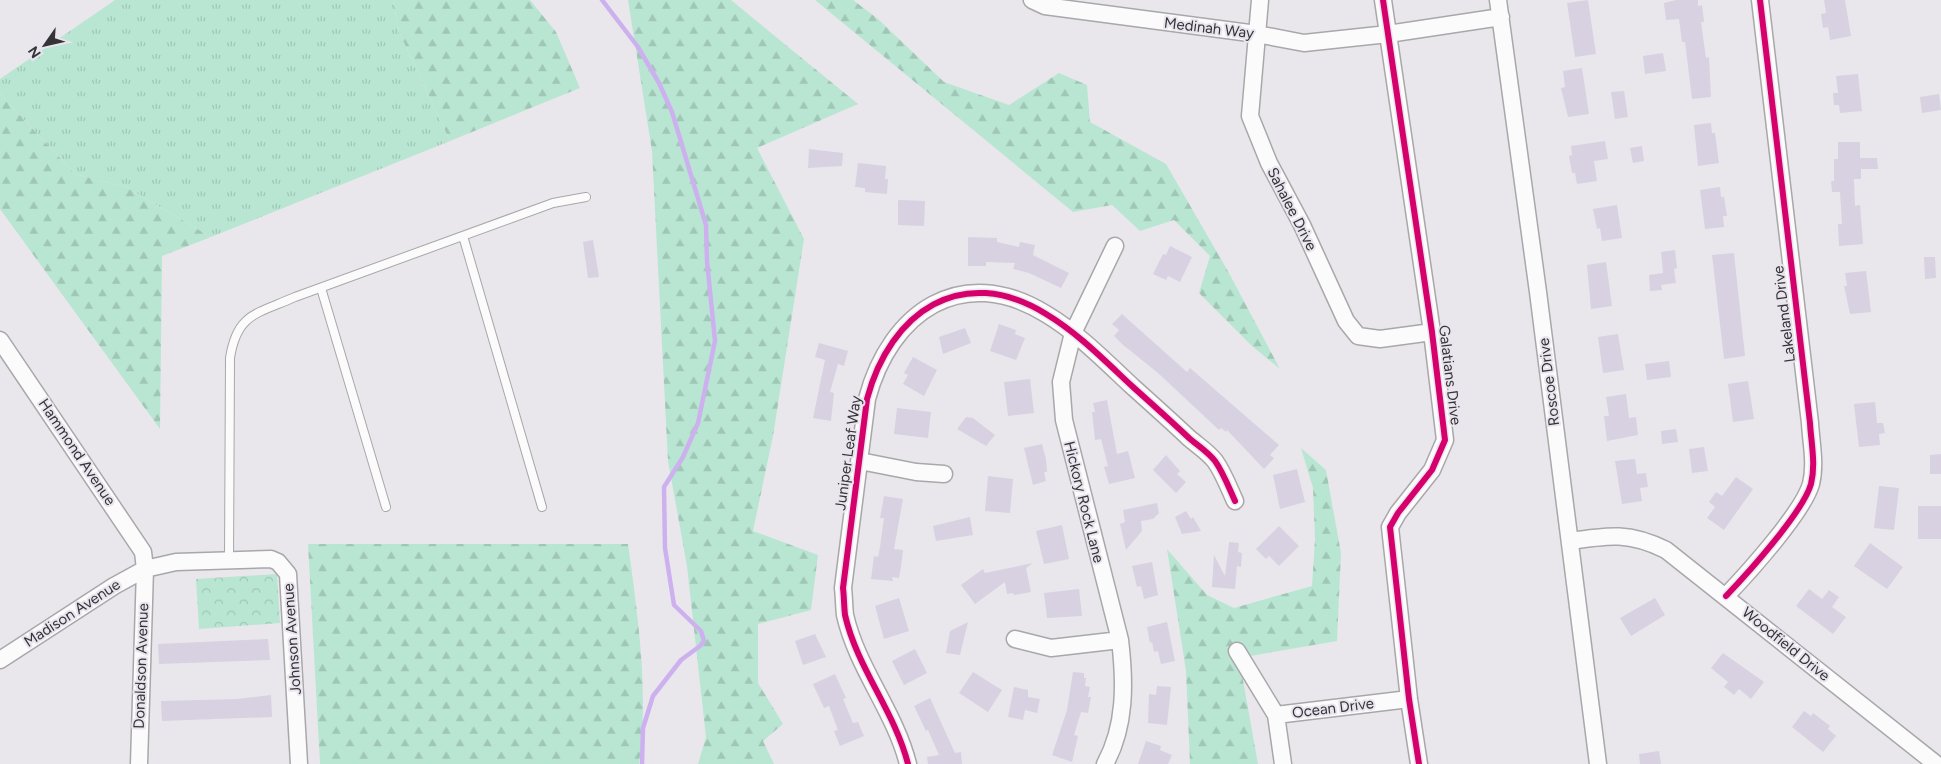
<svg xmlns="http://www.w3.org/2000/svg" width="1941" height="764" font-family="Figtree,sans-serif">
	<defs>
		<pattern id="grass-tufts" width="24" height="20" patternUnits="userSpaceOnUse" patternTransform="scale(1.25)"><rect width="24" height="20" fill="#b9e6d3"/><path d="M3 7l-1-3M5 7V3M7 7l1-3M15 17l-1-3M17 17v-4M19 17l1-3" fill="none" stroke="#a0c6b6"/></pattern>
		<pattern id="forest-firs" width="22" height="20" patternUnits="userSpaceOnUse" patternTransform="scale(1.25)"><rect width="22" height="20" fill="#b9e6d3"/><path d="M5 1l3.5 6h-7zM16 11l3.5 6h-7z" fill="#a0c6b6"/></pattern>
		<pattern id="park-crowns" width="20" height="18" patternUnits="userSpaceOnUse" patternTransform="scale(1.25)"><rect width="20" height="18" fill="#b9e6d3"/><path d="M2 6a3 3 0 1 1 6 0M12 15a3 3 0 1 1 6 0" fill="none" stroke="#a0c6b6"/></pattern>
	</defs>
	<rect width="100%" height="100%" fill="#e9e7ec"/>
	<path fill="url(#grass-tufts)" d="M115 0H393L399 32 450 141 211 237 126 187 75 174 0 94V79Z"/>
	<path fill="url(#forest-firs)" d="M393 0H530L556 32 580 88 450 141 399 32Z
		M628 0H731L858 104 757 148 804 239 773 436 753 531 818 555 811 610 758 624V683L783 724 763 741 774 764H698L706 737 687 566 668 461 652 151Z
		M815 0H853L878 19 944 82 1009 105 1059 73 1087 85 1090 122 1166 164 1229 273 1280 369 1252 346 1199 293 1210 256 1174 220 1140 231 1112 205 1073 212Z
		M0 94 75 174 126 187 211 237 162 256 160 429 0 209Z
		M1301 448 1326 470 1341 553 1337 641 1239 658 1258 764H1190L1186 671 1167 549 1207 595 1234 608 1312 586 1315 539 1313 488Z
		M308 544H628C638 617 649 691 639 764H320Z"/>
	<path fill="url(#park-crowns)" d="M277 574 280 623 199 629 196 579Z"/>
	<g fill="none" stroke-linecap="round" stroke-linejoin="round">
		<path stroke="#cdb1ef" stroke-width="4.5" d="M602 0 638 47 659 83 672 112 706 225 707 261 715 341 698 423 683 457 664 487 665 548 674 605 701 631 704 641 700 646 681 660 653 696 643 728 642 764"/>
	</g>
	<path fill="#d8d1e1" d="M1588 0 1596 54 1575 57 1567 3Z
		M1676 0H1698V6L1702 5 1704 22H1701L1706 58 1709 57 1711 97 1692 99 1685 42H1682L1679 19 1666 20 1664 3Z
		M1824 0H1845L1851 36 1830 40 1828 27 1823 28 1821 14 1826 13Z
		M1663 53 1666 71 1645 74 1643 56Z
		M1582 68 1589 114 1568 117 1561 88 1565 87 1563 71Z
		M1858 74 1862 111 1840 113 1839 105H1834L1833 93H1838L1836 76Z
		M1624 91 1628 117 1615 119 1611 92Z
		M1939 94 1941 110 1922 113 1920 97Z
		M1711 123 1712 133H1715L1719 163 1698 166 1694 125Z
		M1605 141 1608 159 1594 161 1597 181 1577 184 1575 173H1572L1569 156 1572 155 1571 146Z
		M1838 142H1860V158H1877L1878 169H1861V179H1854L1855 206 1860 205 1863 244 1839 246 1838 224H1842L1840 192H1832L1831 181H1834V159H1838Z
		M1642 146 1644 161 1633 163 1630 148Z
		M809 149 843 153 842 166 808 168Z
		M858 163 886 166 885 179H888L887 194 865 192V188L855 187Z
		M1720 187 1721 197H1724L1727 216H1723L1724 227 1705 229 1700 190Z
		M898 200 925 201 924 226 898 225Z
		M1617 205 1622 238 1602 241 1600 228 1597 229 1593 209Z
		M968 237 997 238V242L1019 247 1020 242 1035 245 1033 255 1069 273 1061 288 1029 273 1013 269 1015 263 986 262V266H968Z
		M593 240 599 277 588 278 583 242Z
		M1170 246 1192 257 1180 282 1168 276 1166 280 1153 274 1163 254 1166 255Z
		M1675 250 1677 268 1674 269 1676 283 1661 285 1662 290 1650 291 1649 275 1663 273 1661 252Z
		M1734 253 1745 356 1724 359 1712 255Z
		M1924 257H1935L1936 278 1925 279Z
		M1606 262 1612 306 1591 309 1587 265Z
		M1866 271 1871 312 1850 314 1844 286H1847L1845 273Z
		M1122 314 1187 372 1190 368 1279 445 1270 455 1274 458 1264 469 1227 430 1226 432 1221 428 1219 430 1158 373 1122 344 1114 336 1119 330 1112 324Z
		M999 324 1016 330 1015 334 1025 338 1016 360 990 351Z
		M965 328 971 343 943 354 939 337Z
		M1618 334 1624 370 1603 373 1598 337Z
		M819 343 848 351 844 366 838 364 830 392 834 393 831 421 813 418 825 360 815 357Z
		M913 357 937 370 924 396 903 384 908 375 904 373Z
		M1669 361 1671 377 1647 380 1645 364Z
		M1030 379 1034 413 1008 416 1004 382Z
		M1748 381 1754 419 1733 422 1728 384Z
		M1626 394 1629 418 1636 417 1638 435 1607 441 1604 416H1609L1606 397Z
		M1107 400 1117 454 1128 451 1135 478 1109 484 1104 467 1108 466 1101 439 1095 440 1092 412H1095L1093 403Z
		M1875 402 1877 423H1883L1885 433 1879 434 1880 445 1859 447 1854 404Z
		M897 408 931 412 928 438 894 434Z
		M966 417 973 418 995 435 986 446 957 429Z
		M1676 429 1678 442 1662 444 1661 431Z
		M1042 444 1046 459 1047 472H1044L1046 481 1033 485 1024 448Z
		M1704 447 1708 471 1692 473 1689 449Z
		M1941 454V474H1930V455Z
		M1166 455 1180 471 1177 474 1186 482 1176 493 1153 470Z
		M1635 459 1637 474 1646 473 1648 487 1640 488 1642 501 1622 504 1615 461Z
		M1297 469 1305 502 1280 509 1273 475Z
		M988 476 1013 479 1010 513 985 511Z
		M1736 477 1753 489 1724 530 1707 518 1715 507 1709 502 1716 492 1722 496Z
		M1879 486 1899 488 1894 530 1874 528Z
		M884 496 903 499 894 549 903 550 901 567 899 578 892 577 893 581 871 579 874 556 878 557 880 547 884 518H880Z
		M1157 503 1159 513 1153 519 1141 521 1142 531 1126 550 1120 524 1125 522 1123 510Z
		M1918 506H1941V539H1918Z
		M1186 511 1191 519 1193 517 1201 531 1182 534 1175 517Z
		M970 517 973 535 936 541 933 526Z
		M1062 525 1069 559 1044 564 1036 531Z
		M1279 526 1299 546 1279 566 1269 556 1266 559 1256 549Z
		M1229 542 1239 543 1238 552 1242 553 1241 567 1237 566 1235 589 1212 587 1214 555 1225 576Z
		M1870 543 1903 567 1887 589 1854 566Z
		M1152 562 1158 595 1144 599 1141 586 1137 587 1132 566Z
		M1033 563 1026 568 1031 592 1014 595 1013 593 1007 594 1005 582 975 604 961 585 983 569 985 573Z
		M1079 589 1082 616 1047 618 1044 593Z
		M1809 589 1822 599 1829 590 1839 597 1832 607 1846 617 1833 634 1796 606Z
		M899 598 909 631 884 639 875 606Z
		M1655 598 1665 615 1631 636 1620 618Z
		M968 622 960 655 946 653 950 631Z
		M1167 622 1175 661 1161 664 1158 651 1154 652 1152 642 1150 643 1147 627Z
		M815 634 826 657 803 665 795 641Z
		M268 639 270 660 159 664 158 644Z
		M915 649 927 673 904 685 892 661Z
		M1723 653 1764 682 1751 699 1739 689 1734 695 1724 687 1728 682 1711 668Z
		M973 672 1002 690 988 712 959 693Z
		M1073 672 1084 673V678H1086L1085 686 1090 687 1088 697H1091L1088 713 1081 712 1074 735 1078 736 1072 762 1052 755 1067 710Z
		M835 674 846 698 843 699 853 723 858 722 864 736 840 746 834 731 838 730 829 706 824 708 813 684Z
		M1157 686 1171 687 1167 725 1148 723 1149 694 1156 695Z
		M1014 687 1028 690V697L1040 699 1037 713 1025 710 1023 720 1008 717Z
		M271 695 272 717 162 721 161 701 237 699Z
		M930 698 955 753 961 752 962 764H928L927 757 939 755 928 730 926 731 914 706Z
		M1804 711 1811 716 1813 713 1830 726 1828 729 1836 736 1823 752 1792 727Z
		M1146 741 1161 746 1160 750 1172 755 1168 764H1138Z
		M1659 751 1661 764H1640L1639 754Z"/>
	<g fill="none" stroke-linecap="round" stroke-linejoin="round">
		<g stroke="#a8a7aa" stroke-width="10">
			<path id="lane" d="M463 236 542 507
				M321 288 386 507
				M229 561 230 358C237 313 257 314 295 297L553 203 586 197"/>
		</g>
		<g stroke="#a8a7aa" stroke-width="19">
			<path id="street" d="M1032 0 1045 6 1257 34 1304 43 1388 34 1501 17
				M1260 0 1250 116 1269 163 1302 225 1346 321 1358 336 1380 339 1432 332
				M1383 0 1432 332 1445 440 1432 470 1398 513 1390 527 1409 699 1419 764
				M1498 0 1538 292 1598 764
				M0 340 143 552 145 569 139 764
				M860 461 916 472 944 474
				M1570 541C1609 535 1630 532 1666 550L1936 764
				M1726 596C1748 573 1803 512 1811 484 1816 464 1811 442 1810 423L1760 0
				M1015 639 1051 648 1120 640
				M1237 651 1276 715
				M0 660 114 586 145 569 176 562 271 559 278 562 288 574 299 764
				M908 764C895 712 857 668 845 615 844 606 844 596 843 588L867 399C890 312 962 262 1046 314 1078 333 1106 362 1133 387 1152 404 1171 421 1189 438 1197 445 1208 452 1215 461 1223 472 1229 488 1235 501
				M1105 764C1126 726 1125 682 1120 640L1064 420 1061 382 1073 333 1115 246
				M1283 764 1276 715 1409 699"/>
		</g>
		<use href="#lane" stroke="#fcfbfc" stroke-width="8"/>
		<use href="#street" stroke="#fcfbfc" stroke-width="16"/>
		<g stroke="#e9e5ee" stroke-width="9">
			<path id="cycleway" d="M1383 0 1432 332 1445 440 1432 470 1398 513 1390 527 1409 699 1419 764
				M1726 596C1748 573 1803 512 1811 484 1816 464 1811 442 1810 423L1760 0
				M908 764C895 712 857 668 845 615 844 606 844 596 843 588L867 399C890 312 962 262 1046 314 1078 333 1106 362 1133 387 1152 404 1171 421 1189 438 1197 445 1208 452 1215 461 1223 472 1229 488 1235 501"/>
		</g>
		<use href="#cycleway" stroke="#d6006c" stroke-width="6"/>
	</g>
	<g text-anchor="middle" stroke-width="4" stroke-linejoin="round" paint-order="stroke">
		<g font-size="15" fill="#343336" stroke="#e9e5ee">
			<text transform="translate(1209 28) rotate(7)" y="5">Medinah Way</text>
			<text transform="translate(1292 209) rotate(63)" y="5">Sahalee Drive</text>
			<text transform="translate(1784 314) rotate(-97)" y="5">Lakeland Drive</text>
			<text transform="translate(1450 375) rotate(83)" y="5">Galatians Drive</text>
			<text transform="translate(1549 382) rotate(-97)" y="5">Roscoe Drive</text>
			<text transform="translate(77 452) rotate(56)" y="5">Hammond Avenue</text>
			<text transform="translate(848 453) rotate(-82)" y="5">Juniper Leaf Way</text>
			<text transform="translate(1084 502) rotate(76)" y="5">Hickory Rock Lane</text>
			<text transform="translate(72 613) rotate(-33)" y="5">Madison Avenue</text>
			<text transform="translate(292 639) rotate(-94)" y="5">Johnson Avenue</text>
			<text transform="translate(1786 644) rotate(39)" y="5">Woodfield Drive</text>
			<text transform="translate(141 666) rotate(-88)" y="5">Donaldson Avenue</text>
			<text transform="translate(1333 708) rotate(-7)" y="5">Ocean Drive</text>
		</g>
	</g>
	<g transform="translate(45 45) rotate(236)" stroke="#e9e5ee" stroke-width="4" paint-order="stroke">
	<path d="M0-4L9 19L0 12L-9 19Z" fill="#343336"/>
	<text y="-8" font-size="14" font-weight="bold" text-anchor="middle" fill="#343336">N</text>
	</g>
</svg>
